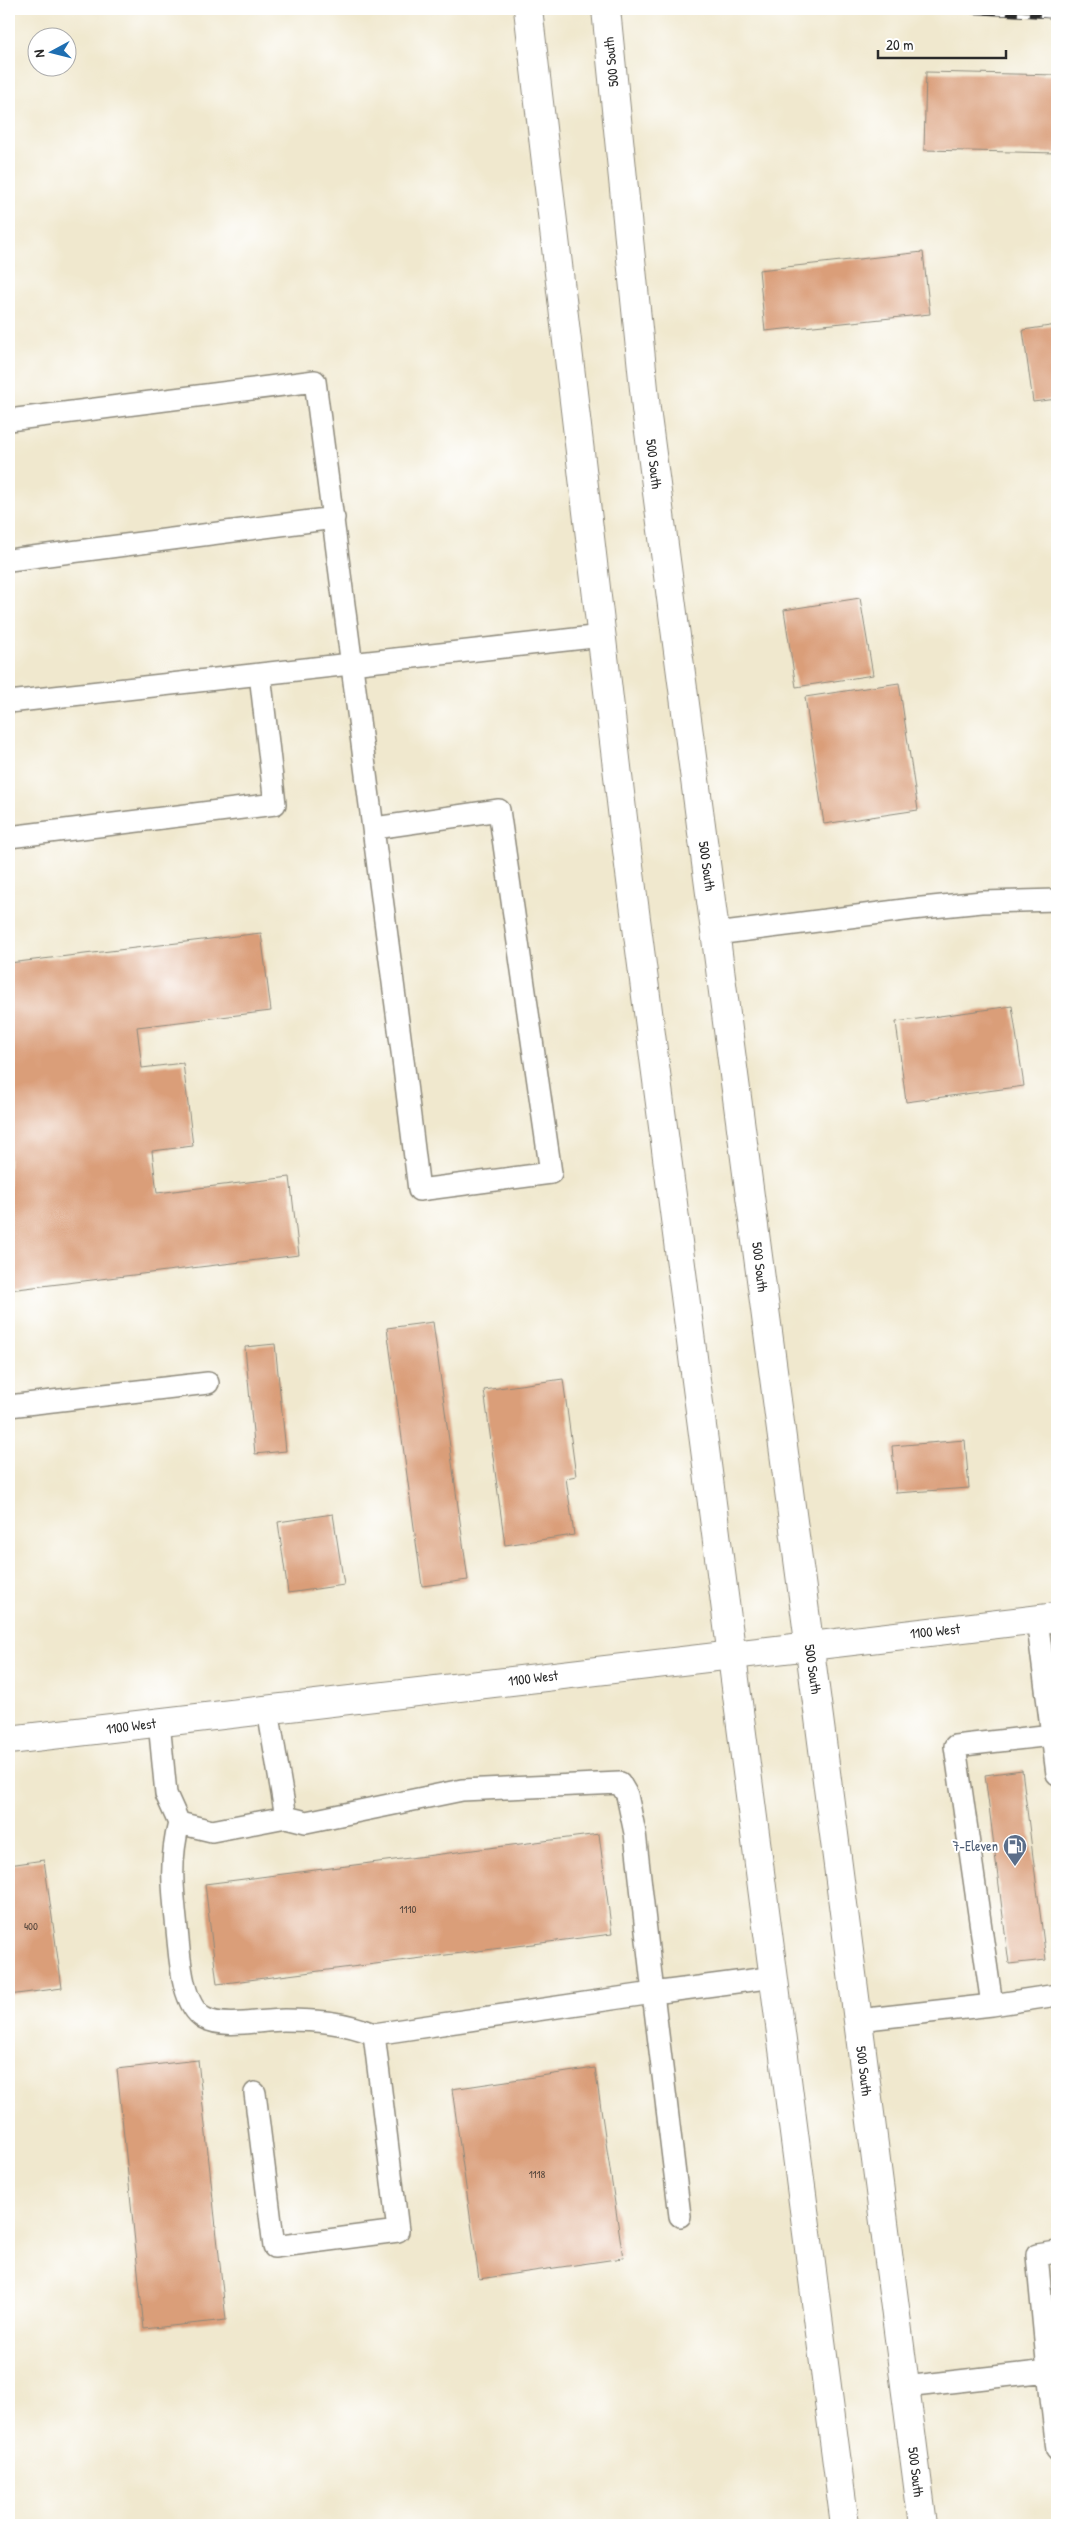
<svg xmlns="http://www.w3.org/2000/svg" width="1066" height="2534" font-family="'Patrick Hand',sans-serif">
	<rect width="100%" height="100%" fill="#fff"/>
	<filter id="ink" filterUnits="userSpaceOnUse"><feTurbulence type="fractalNoise" baseFrequency=".02" numOctaves="2"/><feDisplacementMap in="SourceGraphic" scale="10" xChannelSelector="R" yChannelSelector="G"/><feConvolveMatrix kernelMatrix="1 2 1 2 8 2 1 2 1" color-interpolation-filters="sRGB"/></filter>
	<filter id="wash" filterUnits="userSpaceOnUse"><feTurbulence type="fractalNoise" baseFrequency=".0096" numOctaves="4" result="noise"/><feDisplacementMap in="SourceGraphic" scale="20" xChannelSelector="R" yChannelSelector="G"/><feGaussianBlur stdDeviation="1.12" result="paint"/><feColorMatrix in="noise" values="0 0 0 0 0 0 0 0 0 0 0 0 0 0 0 0 0 1.4 0 .05"/><feComposite in="paint" operator="in"/></filter>
	<g filter="url(#wash)">
		<rect width="100%" height="100%" fill="#f0e8ce"/>
		<g id="blocks">
			<path fill="#da9e79" d="M926 72 1057 75V153L924 150Z
				M923 252 930 314 765 331 759 270Z
				M1057 325V399L1033 402 1023 330Z
				M860 598 873 675 796 687 784 610Z
				M899 683 918 810 824 824 805 697Z
				M261 933 271 1011 137 1027 142 1068 183 1063 193 1146 152 1151 157 1193 290 1177 299 1255 9 1290V963Z
				M1012 1006 1024 1086 906 1102 896 1022Z
				M433 1322 468 1580 422 1586 387 1328Z
				M275 1344 286 1451 255 1454 245 1347Z
				M563 1379 576 1476 566 1478 574 1535 505 1545 484 1390Z
				M965 1440 969 1488 896 1493 892 1446Z
				M333 1514 344 1585 288 1593 278 1522Z
				M1022 1770 1046 1960 1009 1964 985 1775Z
				M599 1834 612 1934 217 1984 205 1884Z
				M44 1860 62 1988 9 1995V1865Z
				M198 2060 226 2320 144 2329 117 2069Z
				M595 2068 623 2258 479 2279 452 2089Z"/>
		</g>
	</g>
	<g filter="url(#ink)">
		<use href="#blocks" fill-opacity="0" stroke="#8e8a7c" stroke-width="1"/>
		<g fill="none" stroke-linecap="round" stroke-linejoin="round">
			<g stroke="#8e8a7c" stroke-width="24">
				<path id="service" d="M9 420 315 381C352 650 386 920 419 1190L551 1173 499 810 375 828
					M9 560 334 518
					M9 702 602 636
					M9 837 275 804 260 674
					M716 934 912 909 982 902 1057 900
					M9 1406 208 1383
					M159 1722 166 1794 179 1823 212 1831 286 1817
					M1057 1734 1052 1735 1057 1774
					M179 1823C168 1866 174 1896 178 1940 180 1961 183 2006 204 2018 224 2029 262 2020 284 2020 316 2020 344 2022 374 2034
					M992 2005 1057 1995
					M858 2020 992 2005 955 1746 1052 1735 1037 1619
					M255 2093 274 2247 398 2231 374 2034 653 1993 635 1833 627 1795 620 1783 462 1790 306 1822 286 1817 268 1710
					M680 2216 653 1993 775 1977
					M1048 2371 1057 2450
					M905 2387 1048 2371 1037 2255 1057 2252"/>
			</g>
			<g stroke="#8e8a7c" stroke-width="30">
				<path id="tertiary" d="M9 1740 1057 1617"/>
			</g>
			<g stroke="#8e8a7c" stroke-width="30">
				<path id="secondary" d="M528 9 624 827 845 2525
					M606 9 646 409 819 1718 923 2525"/>
			</g>
			<use href="#service" stroke="#fff" stroke-width="21"/>
			<use href="#tertiary" stroke="#fff" stroke-width="28"/>
			<use href="#secondary" stroke="#fff" stroke-width="28"/>
			<g stroke="#2b2b2b" stroke-width="5.5">
				<path id="rail" d="M930 9 1057 16"/>
			</g>
			<use href="#rail" stroke="#fff" stroke-width="4" stroke-dasharray="11" stroke-linecap="butt"/>
		</g>
	</g>
	<defs>
		<g id="fuel-pin" transform="scale(1.25)"><path d="M0 17L-7.5 6A9.5 9.5 0 1 1 7.5 6Z" fill="#5c6f8a" stroke="#fff"/><path d="M-5.5-6h7V0h2V4h1.3V-2.5L3-4.5l.8-.8L6-3V5H2.5V1h-1V6h-7ZM-4.2-4.7v3.2H.2V-4.7Z" fill="#fff"/></g>
	</defs>
	<g fill-rule="evenodd">
		<use href="#fuel-pin" x="1015" y="1846"/>
	</g>
	<g text-anchor="middle" stroke-width="4" stroke-linejoin="round" paint-order="stroke">
		<g font-size="11" fill="#57483e">
			<text x="408" y="1913">1110</text>
			<text x="31" y="1930">400</text>
			<text x="537" y="2178">1118</text>
		</g>
		<g font-size="14" fill="#2b2b2b" stroke="#fff">
			<text transform="translate(611 62) rotate(-96)" y="5">500 South</text>
			<text transform="translate(654 464) rotate(83)" y="5">500 South</text>
			<text transform="translate(707 866) rotate(82)" y="5">500 South</text>
			<text transform="translate(760 1267) rotate(83)" y="5">500 South</text>
			<text transform="translate(935 1631) rotate(-6)" y="5">1100 West</text>
			<text transform="translate(813 1669) rotate(82)" y="5">500 South</text>
			<text transform="translate(533 1678) rotate(-7)" y="5">1100 West</text>
			<text transform="translate(131 1726) rotate(-7)" y="5">1100 West</text>
			<text transform="translate(864 2071) rotate(83)" y="5">500 South</text>
			<text transform="translate(916 2472) rotate(83)" y="5">500 South</text>
		</g>
		<g font-size="14" fill="#4e5e75" stroke="#fff" text-anchor="end">
			<text x="998" y="1851">7-Eleven</text>
		</g>
	</g>
	<rect width="1066" height="2534" fill="none" stroke="#fff" stroke-width="30"/>
	<g transform="translate(52 52) rotate(263)"><circle r="24" fill="#ffffff" stroke="#aaaaaa"/>
	<path d="M0-4L9 19L0 12L-9 19Z" fill="#1f6fb2"/>
	<text y="-8" font-size="14" font-weight="bold" text-anchor="middle" fill="#2b2b2b">N</text>
	</g>
	<path d="M878 50v8h128v-8" fill="none" stroke="#2b2b2b" stroke-width="2.5"/>
	<text x="886" y="50" font-size="15" fill="#2b2b2b" stroke="#ffffff" stroke-width="4" paint-order="stroke">20 m</text>
</svg>
